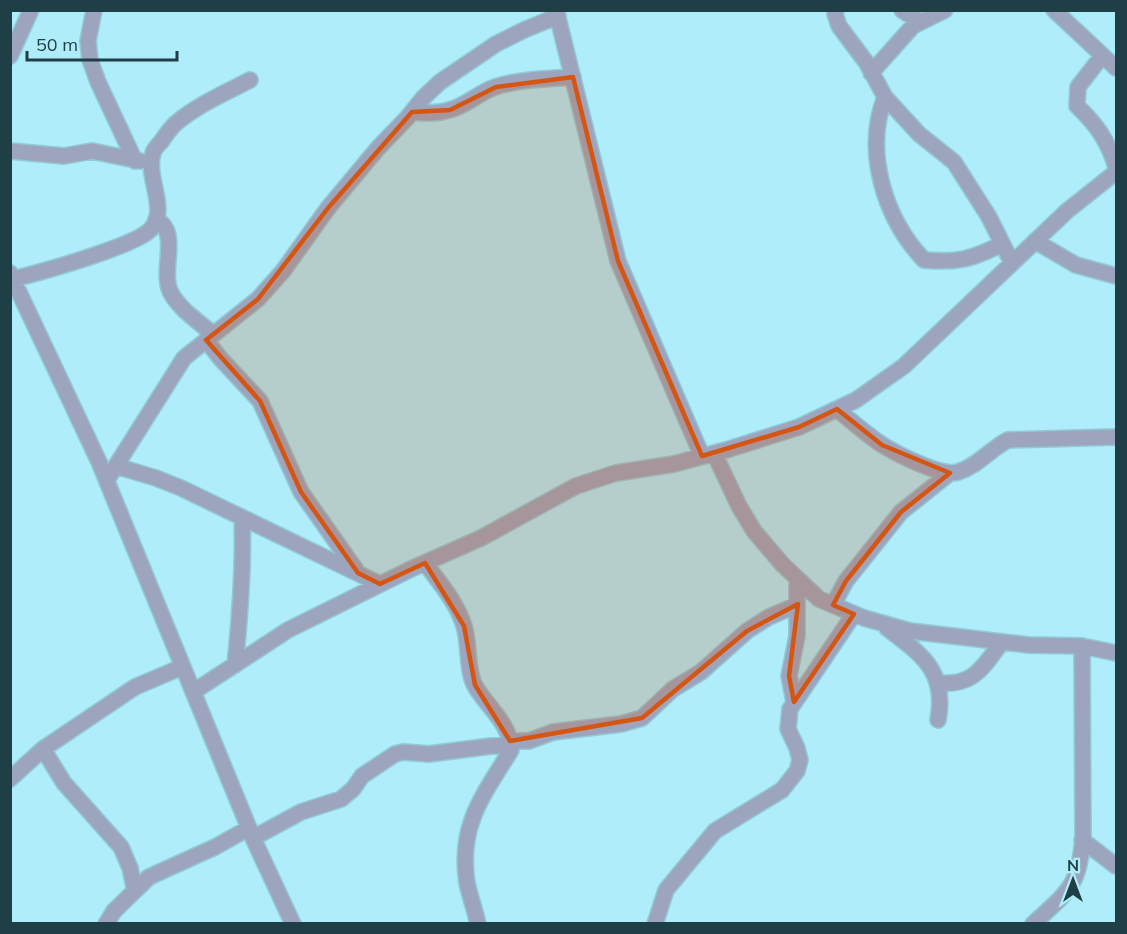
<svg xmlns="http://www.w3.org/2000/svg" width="1127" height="934" font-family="Mulish,sans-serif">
	<rect width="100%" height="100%" fill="#aeedf9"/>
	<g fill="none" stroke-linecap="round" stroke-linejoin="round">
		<g stroke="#91cad5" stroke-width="18">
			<path id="minor" d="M94 10 88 41 90 60 98 82 135 161
				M556 10 618 261 702 456
				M836 10 835 14 839 26 866 62 885 97 919 134 954 162 989 217 1012 263
				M902 10 920 22
				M1054 10 1116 68
				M10 56 31 10
				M1102 56 1078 87 1077 106C1097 125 1108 141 1116 167
				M871 73 913 26 945 10
				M885 97C864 151 884 218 924 260 958 263 972 259 1002 244
				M412 112C424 113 437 114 449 110 466 106 478 93 495 87 519 79 547 79 573 77
				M10 151 64 156 92 151 140 161
				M156 219C182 233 158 272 172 295 182 311 199 322 213 334
				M1035 241 1076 265 1116 276
				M10 273 99 462 253 838 293 924
				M13 279C38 273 136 246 151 229 169 209 145 177 153 153 154 149 158 145 161 142 165 136 170 129 175 124 197 105 225 93 250 80
				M206 340 220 358 260 401 301 492 356 570
				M837 409C851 421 865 433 881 444 895 453 941 477 958 472 978 466 990 449 1008 440L1116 437
				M714 453 739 506 754 531 782 564 819 599 864 618 910 631 1029 645 1082 646 1116 653
				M116 466 156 478 181 488 380 584
				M107 480 184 358 258 299 283 271 328 208 378 148 407 118 423 98 440 82 496 44 524 30 558 16
				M425 563C439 582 457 603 464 626 470 645 466 669 475 686 487 707 511 724 511 750 483 796 458 825 467 883 470 897 475 910 478 924
				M833 605 846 581 901 512 950 473
				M887 628C922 655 947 671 938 720
				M235 665C240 616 244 568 242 518
				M938 683C974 686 982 668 1002 642
				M193 692 288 630 411 569 481 538 576 486 616 473 674 464 726 450 799 427 856 400 904 366 1067 211 1116 172
				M794 702 789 676 797 636V578
				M510 741H529L553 732 621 724 642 718 673 689 701 672 747 631 769 617 797 605
				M43 749 64 783 121 847 130 868 135 891
				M10 779 43 749 135 687 182 667
				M253 838 301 812 341 799 353 789 362 776 395 754 403 752 429 754 491 746 511 745
				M1082 840 1116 866
				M106 924 114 911 149 877 215 847 249 828
				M655 924 666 890 715 831 782 790 797 771 800 760 797 748 788 729 790 709 854 614
				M1033 924C1069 891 1080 885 1083 835L1082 646"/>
		</g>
		<use href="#minor" stroke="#9da5be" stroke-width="15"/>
	</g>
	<path fill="#d45612" fill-opacity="0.2" stroke="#d45612" stroke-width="4.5" stroke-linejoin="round" d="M573 77 618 261 702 456 799 427 837 409 882 445 950 473 901 512 846 581 833 605 854 614 794 702 789 676 798 604 747 631 642 718 510 741 475 685 464 626 425 563 380 584 358 573 301 492 260 401 206 340 258 299 328 208 412 112 450 110 496 87Z"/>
	<rect width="1127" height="934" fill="none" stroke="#1d3f45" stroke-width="24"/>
	<g transform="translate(1073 880)" stroke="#aeedf9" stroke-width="4.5" paint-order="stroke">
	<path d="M0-4.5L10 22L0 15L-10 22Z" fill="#1d3f45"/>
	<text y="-9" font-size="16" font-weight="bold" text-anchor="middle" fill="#1d3f45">N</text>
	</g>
	<path d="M27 51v9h150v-9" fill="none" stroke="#1d3f45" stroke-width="3"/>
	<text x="36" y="51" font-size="18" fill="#1d3f45" stroke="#aeedf9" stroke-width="4.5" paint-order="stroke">50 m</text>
</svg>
